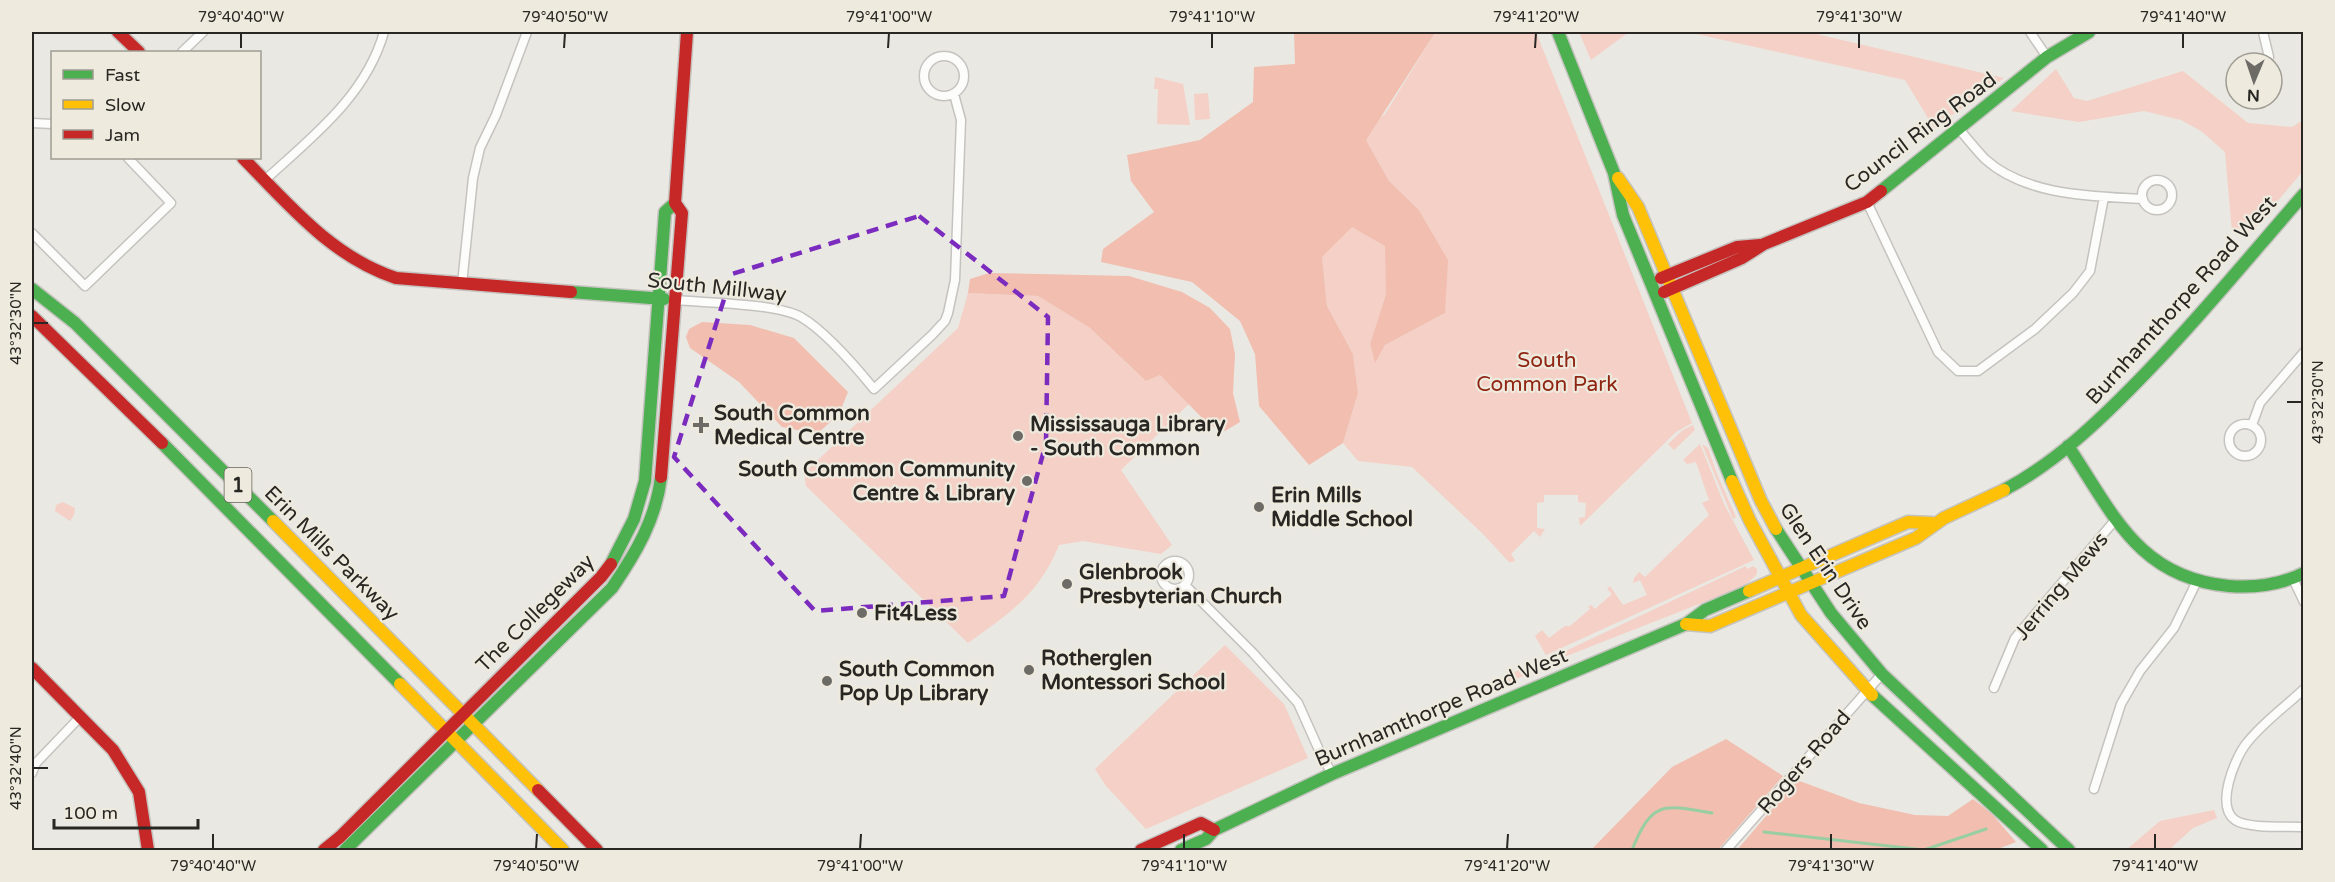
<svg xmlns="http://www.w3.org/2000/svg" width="2335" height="882" font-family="'Varela Round',sans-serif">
	<rect width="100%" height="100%" fill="#eae8e2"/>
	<path fill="#f4d0c6" d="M1439 32H1536L1692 423 1676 432 1580 526 1579 518 1585 517 1586 503 1578 502V495H1544V502L1537 503V528L1545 529 1540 537 1534 531 1511 554 1515 560 1513 562H1509L1483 534 1412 467 1358 461 1343 443 1358 393 1353 354 1327 306 1322 257 1352 226 1386 246V294L1370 344 1375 362 1385 345 1445 313 1418 209 1389 181 1366 140 1363 130 1385 114 1435 33Z
		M1579 32H1629L1591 60Z
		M1687 32H1808L2004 78 1934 128 1905 80Z
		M2056 69 2074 98 2087 101 2183 71 2248 123 2292 127 2303 120V171L2254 229 2244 233 2232 232 2225 152 2201 131 2181 120 2144 111 2079 122 2011 111Z
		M1155 77 1183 84 1190 125 1157 124 1158 89H1154Z
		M1208 93 1210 119 1195 120 1194 94Z
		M968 293 1038 296 1090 328 1146 381 1160 375 1189 404 1121 470 1172 545 1161 554 1083 541 1059 545C1039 595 1009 613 968 643L806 486 804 473 958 328Z
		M1693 425 1695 430 1674 450 1668 444 1683 430Z
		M1700 444 1724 504 1754 560 1546 655 1535 636 1542 630 1549 638 1565 626H1570L1590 609 1588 607 1591 605 1595 609 1612 594 1607 589 1610 586 1623 605 1647 595 1640 580 1633 583 1634 578 1639 572 1645 577 1709 515 1702 503 1709 500 1696 462 1687 464 1683 460Z
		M1702 444 1708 448 1717 474 1736 517 1733 519Z
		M63 502 75 508 74 515 70 521 55 511 56 505Z
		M1746 566 1747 569 1753 566 1757 569V574L1745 586 1559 659 1557 655Z
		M1225 645 1284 704 1308 758 1146 829 1106 786 1095 769Z
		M1532 664V672L1482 694 1503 677Z
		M2214 810 2217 818 2193 828 2172 847 2175 850H2126L2160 821Z"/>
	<path fill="#f1beb0" d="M1294 32H1439L1435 33 1366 140 1389 181 1418 209 1448 260 1445 313 1385 345 1375 363 1370 344 1386 294 1385 246 1352 227 1322 257 1327 306 1353 354 1358 393 1343 443 1309 465 1259 406 1255 354 1240 321 1192 282 1101 262 1103 249 1154 212 1131 181 1127 155 1200 140 1253 102 1254 67 1295 64Z
		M989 273 1129 276 1182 292 1210 308 1230 329 1235 354 1233 393 1240 422 1225 431 1209 425 1160 375 1146 381 1090 328 1038 296 968 293 970 279Z
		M702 322 750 325 794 338 848 392 839 414 817 434 782 427 739 382 690 348 686 337 689 329Z
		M1726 739 1783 776 1718 850H1591L1672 767Z
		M1797 780 1859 803 1915 815 1948 816 1973 799 1992 814 2016 842 1995 850H1737Z"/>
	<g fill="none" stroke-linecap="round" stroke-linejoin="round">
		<path stroke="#99cea3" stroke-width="3" d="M1764 832 1924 850 1986 829
			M1632 850C1652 801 1662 804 1712 813"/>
		<g stroke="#c5c3bf" stroke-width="11">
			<path id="street" d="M2030 32 2047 57
				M2263 32 2269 57
				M182 52 203 32
				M924 76a20 20 0 1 1 40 0a20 20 0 1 1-40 0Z
				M32 123 52 124
				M1958 128C1967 138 1976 150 1985 159 2026 196 2091 196 2143 199
				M265 180C312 137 366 96 384 32
				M2142 195a15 15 0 1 1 30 0a15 15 0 1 1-30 0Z
				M1867 202 1938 352 1958 371H1978L2035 329 2073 293 2090 271 2104 197
				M32 233 85 286 171 203 128 158
				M462 284 473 178 480 148 496 115 527 32
				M676 300C706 303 776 303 801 317 825 331 856 367 874 389L932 335 945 321 948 313 955 280 961 120 954 94
				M2229 440a16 16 0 1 1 32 0a16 16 0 1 1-32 0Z
				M2252 425 2260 403 2304 352
				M1161 575a14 14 0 1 1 28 0a14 14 0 1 1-28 0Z
				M2293 579 2304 602
				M1185 585 1253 653 1298 703 1319 750 1332 774
				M1994 688 2015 638 2116 519
				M2304 689C2285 707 2262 723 2246 744 2235 758 2215 806 2235 820 2248 829 2287 826 2304 827
				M32 773 36 763 81 716
				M2094 789 2121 704 2140 671 2174 628 2197 581
				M1726 850 1882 674"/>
		</g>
		<g stroke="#c5c3bf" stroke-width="15">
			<path id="fast" d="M1558 32 1614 173 1623 215 1732 481
				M1881 191 2047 57 2089 32
				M32 289 75 323 273 521
				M571 292 664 299
				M162 443 400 684
				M2068 446C2113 513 2138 578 2229 586 2256 588 2280 585 2304 573
				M2004 490C2055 463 2098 422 2138 381 2196 322 2249 257 2304 194
				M1776 529 1831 613 1882 674 2069 850
				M611 564 634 519 645 481 665 212 675 203
				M1872 695 2042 850
				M345 850 612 588C636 553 656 519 661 477
				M1181 850 1206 839 1214 830 1332 774 1686 624 1705 610 1749 591"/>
		</g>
		<g stroke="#c5c3bf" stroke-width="15">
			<path id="slow" d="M1618 178 1638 207 1761 501 1776 529
				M1732 481 1750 521 1801 615 1872 695
				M273 521 538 790
				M1749 591 1908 522 1932 523
				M1686 624 1710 626 1916 538 1944 518 2004 490
				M400 684 563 850"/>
		</g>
		<g stroke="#c5c3bf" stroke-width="15">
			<path id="jam" d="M118 32 139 52
				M243 158C289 205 332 257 396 278L571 292
				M1661 278 1737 247 1760 245
				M1664 292 1742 258 1764 244 1867 202 1881 191
				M32 316 162 443
				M661 477 682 213 675 203 687 32
				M32 668 113 750 139 792 148 850
				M538 790 597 850
				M324 850 340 837 601 577 611 564
				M1141 850 1201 823 1214 830"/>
		</g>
		<use href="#street" stroke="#fcfcfb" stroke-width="8"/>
		<use href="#fast" stroke="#4caf50" stroke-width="12"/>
		<use href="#slow" stroke="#ffc107" stroke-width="12"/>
		<use href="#jam" stroke="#c62828" stroke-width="12"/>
	</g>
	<path fill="none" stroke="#7b2cbf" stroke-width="4.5" stroke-dasharray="12 8" stroke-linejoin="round" d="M919 216 1048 317 1046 443 1004 596 815 611 674 457 732 274Z"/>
	<path fill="none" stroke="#292723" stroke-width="2" d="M241 48V33M564 48 565 33M888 48 889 33M1212 48V33M1535 48 1536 33M1859 48V33M2183 48V33M33 323H48M2287 402H2302M33 768H48M213 849V834M536 849 537 834M860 849 861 834M1184 849V834M1507 849 1508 834M1831 849V834M2155 849V834"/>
	<g fill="#6d6b66" stroke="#eeeade" stroke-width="2">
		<path d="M698 416h6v6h6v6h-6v6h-6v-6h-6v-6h6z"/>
		<circle cx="1018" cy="436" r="6"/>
		<circle cx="1027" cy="481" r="6"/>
		<circle cx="1259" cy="507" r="6"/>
		<circle cx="1067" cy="584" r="6"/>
		<circle cx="862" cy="613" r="6"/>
		<circle cx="1029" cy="670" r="6"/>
		<circle cx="827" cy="681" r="6"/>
	</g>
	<g text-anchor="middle" stroke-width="4.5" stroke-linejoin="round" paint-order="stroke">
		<rect fill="#eeeade" stroke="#64625b" stroke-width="1.5" x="224.5" y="468" width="27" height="34" rx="4.5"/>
		<g font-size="20" font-weight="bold" fill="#292723">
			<text x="238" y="492">1</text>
		</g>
		<g font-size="21" fill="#292723" stroke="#eeeade">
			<text transform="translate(1920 132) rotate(-37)" y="7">Council Ring Road</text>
			<text transform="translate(717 287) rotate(6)" y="7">South Millway</text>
			<text transform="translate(2181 300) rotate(-48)" y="7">Burnhamthorpe Road West</text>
			<text transform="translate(332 553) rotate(45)" y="7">Erin Mills Parkway</text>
			<text transform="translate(1826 566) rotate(56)" y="7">Glen Erin Drive</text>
			<text transform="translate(2061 586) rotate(-50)" y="7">Jerring Mews</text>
			<text transform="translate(535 613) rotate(-45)" y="7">The Collegeway</text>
			<text transform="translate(1441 707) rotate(-23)" y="7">Burnhamthorpe Road West</text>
			<text transform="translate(1804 762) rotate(-49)" y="7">Rogers Road</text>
		</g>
		<g font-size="21" fill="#8f2512" stroke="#eeeade">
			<text x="1547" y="367">South<tspan x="1547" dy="24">Common Park</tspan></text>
		</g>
		<g font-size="21" font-weight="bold" fill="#292723" stroke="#eeeade" text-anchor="start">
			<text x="714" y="420">South Common<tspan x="714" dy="24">Medical Centre</tspan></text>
			<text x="1030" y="431">Mississauga Library<tspan x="1030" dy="24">- South Common</tspan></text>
			<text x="1015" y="476" text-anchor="end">South Common Community<tspan x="1015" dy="24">Centre &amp; Library</tspan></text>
			<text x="1271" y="502">Erin Mills<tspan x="1271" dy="24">Middle School</tspan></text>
			<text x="1079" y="579">Glenbrook<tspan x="1079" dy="24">Presbyterian Church</tspan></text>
			<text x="874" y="620">Fit4Less</text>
			<text x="1041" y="665">Rotherglen<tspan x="1041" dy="24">Montessori School</tspan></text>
			<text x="839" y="676">South Common<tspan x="839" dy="24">Pop Up Library</tspan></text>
		</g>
	</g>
	<rect width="2335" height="882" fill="none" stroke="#eeeade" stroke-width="66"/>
	<rect x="51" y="51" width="210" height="108" fill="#eeeade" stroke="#9f9c93" stroke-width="1.5"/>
	<rect x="63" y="70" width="30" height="9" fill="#4caf50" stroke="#9f9c93" stroke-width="1.5"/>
	<text x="105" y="81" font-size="18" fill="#292723">Fast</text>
	<rect x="63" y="100" width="30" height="9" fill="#ffc107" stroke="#9f9c93" stroke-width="1.5"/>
	<text x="105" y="111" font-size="18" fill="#292723">Slow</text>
	<rect x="63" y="130" width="30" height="9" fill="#c62828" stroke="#9f9c93" stroke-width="1.5"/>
	<text x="105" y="141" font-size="18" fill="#292723">Jam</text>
	<g transform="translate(2254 81) rotate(182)"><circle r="28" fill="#eeeade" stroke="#9f9c93" stroke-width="1.5"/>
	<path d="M0-4.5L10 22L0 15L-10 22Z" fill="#6d6b66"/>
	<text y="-9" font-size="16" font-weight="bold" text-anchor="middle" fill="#292723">N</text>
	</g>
	<path d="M54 819v9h144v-9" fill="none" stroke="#292723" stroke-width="3"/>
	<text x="63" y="819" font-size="18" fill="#292723" stroke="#eeeade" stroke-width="4.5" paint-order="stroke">100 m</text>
	<rect x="33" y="33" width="2269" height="816" fill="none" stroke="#292723" stroke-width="2"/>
	<g font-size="15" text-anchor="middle" fill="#292723">
		<text x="241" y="22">79°40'40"W</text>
		<text x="565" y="22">79°40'50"W</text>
		<text x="889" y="22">79°41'00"W</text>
		<text x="1212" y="22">79°41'10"W</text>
		<text x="1536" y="22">79°41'20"W</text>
		<text x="1859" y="22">79°41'30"W</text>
		<text x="2183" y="22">79°41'40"W</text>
		<text transform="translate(16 323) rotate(-90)" y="5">43°32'30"N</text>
		<text transform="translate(2318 402) rotate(-90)" y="5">43°32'30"N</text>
		<text transform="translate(16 768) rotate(-90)" y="5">43°32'40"N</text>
		<text x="213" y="871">79°40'40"W</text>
		<text x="536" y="871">79°40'50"W</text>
		<text x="860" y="871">79°41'00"W</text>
		<text x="1184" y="871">79°41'10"W</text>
		<text x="1507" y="871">79°41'20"W</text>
		<text x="1831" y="871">79°41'30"W</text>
		<text x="2155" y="871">79°41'40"W</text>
	</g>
</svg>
